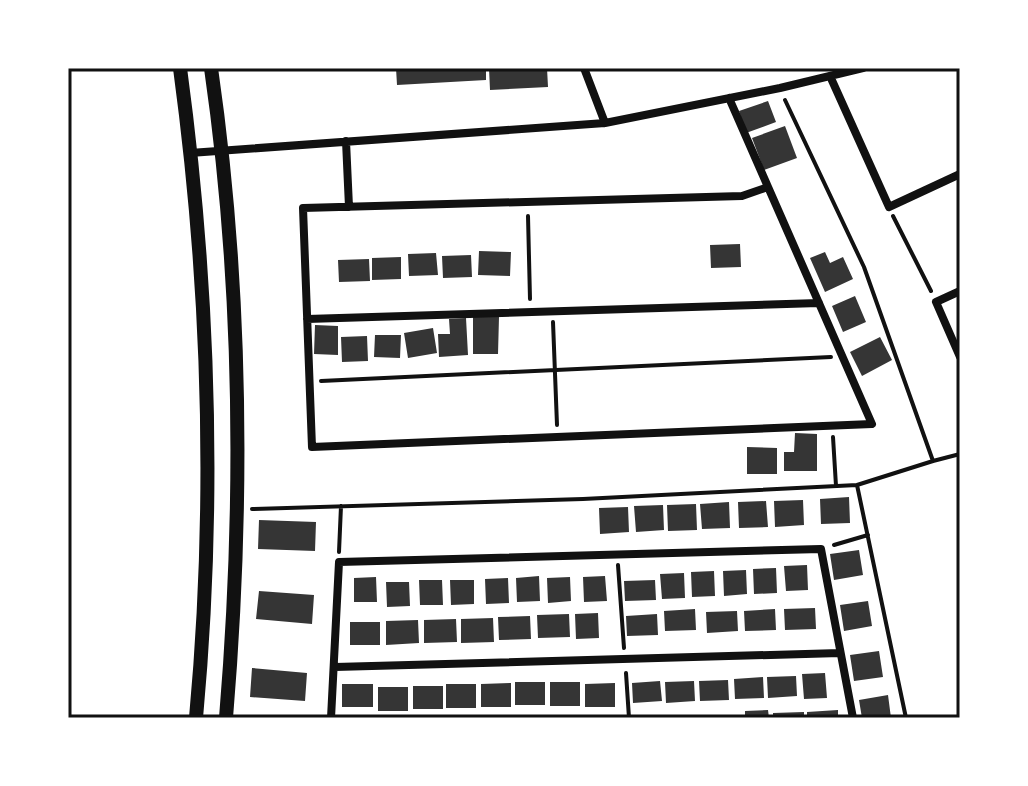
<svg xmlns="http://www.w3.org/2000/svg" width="1028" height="786" font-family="'Source Sans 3',sans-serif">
	<rect width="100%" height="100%" fill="#fff"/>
	<path fill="#353535" d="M396 68H486V80L397 85Z
		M489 68H547L548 87 490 90Z
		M768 101 776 122 746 133 739 111Z
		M785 126 797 158 764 170 752 138Z
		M740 244 741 267 711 268 710 245Z
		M479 251 511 252 510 276 478 275Z
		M825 252 830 263 843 257 853 279 825 292 810 258Z
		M436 253 438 275 409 276 408 254Z
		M471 255 472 277 443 278 442 256Z
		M401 257V279L372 280V258Z
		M369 259 370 281 339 282 338 260Z
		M855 296 866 322 843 332 832 306Z
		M473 316 499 317 498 354H473Z
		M466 318 468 355 439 357 438 334H450L449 319Z
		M315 325 338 326V355L314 354Z
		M433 328 437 353 408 358 404 333Z
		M375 335H401L400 358 374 357Z
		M367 336 368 361 342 362 341 337Z
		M880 337 892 360 862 376 850 352Z
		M795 433 817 434V471H784V452H794Z
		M747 447 777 448V474H747Z
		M849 497 850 523 821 524 820 499Z
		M803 500 804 525 775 527 774 501Z
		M766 501 768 527 739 528 738 502Z
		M729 502 730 528 702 529 700 504Z
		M696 504 697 530 668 531 667 505Z
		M663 505 664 530 636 532 634 506Z
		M628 507 629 532 600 534 599 508Z
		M259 520 316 522 315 551 258 549Z
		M859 550 863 575 834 580 830 554Z
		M807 565 808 590 786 591 784 566Z
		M776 568 777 593 754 594 753 569Z
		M746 570 747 594 724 596 723 571Z
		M714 571 715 596 692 597 691 572Z
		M684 573 685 598 662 599 660 574Z
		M539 576 540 601 517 602 516 578Z
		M605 576 607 601 584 602 583 577Z
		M376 577 377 602H354V578Z
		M570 577 571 601 548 603 547 578Z
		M508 578 509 603 486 604 485 579Z
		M419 580H442L443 605H420Z
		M450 580H474V604L451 605Z
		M655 580 656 600 625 601 624 581Z
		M386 582H409L410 606 387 607Z
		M259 591 314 595 312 624 256 619Z
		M868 601 872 626 844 631 840 605Z
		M815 608 816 629 785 630 784 609Z
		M695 609 696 630 665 631 664 611Z
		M775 609 776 630 745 631 744 611Z
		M737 611 738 631 707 633 706 612Z
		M598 613 599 638 576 639 575 614Z
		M569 614 570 637 538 638 537 615Z
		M657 614 658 635 627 636 626 616Z
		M530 616 531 639 499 640 498 617Z
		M493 618 494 642 461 643V619Z
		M456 619 457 642 424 643V620Z
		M418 620 419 643 386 645V621Z
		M350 622H380V645H350Z
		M879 651 883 677 854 681 850 655Z
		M252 668 307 673 305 701 250 697Z
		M825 673 827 698 804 699 802 674Z
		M796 676 797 696 768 698 767 677Z
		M763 677 764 698 735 699 734 679Z
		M728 680 729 700 700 701 699 681Z
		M660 681 662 701 633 703 632 683Z
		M694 681 695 701 666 703 665 682Z
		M515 682H545V705H515Z
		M550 682H580V706H550Z
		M511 683V707H481V684Z
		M615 683V707H585V684Z
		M342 684H373V707H342Z
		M446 684H476V708H446Z
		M413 686H443V709H413Z
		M378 687H408V711H378Z
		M888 695 891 718H862L859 700Z
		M768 710 769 718H745V711Z
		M838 710V718H807V712Z
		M804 712V718H773V713Z"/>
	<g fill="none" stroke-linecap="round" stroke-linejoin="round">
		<path stroke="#111" stroke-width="4" d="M785 100 864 267 933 461 857 485 906 718
			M528 216 530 299
			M893 216 931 291
			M553 322 557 425
			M321 381 831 357
			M833 437 836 486
			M933 461 960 454
			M252 509 583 499 857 485
			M834 545 868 535
			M339 552 341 506
			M618 565 624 648
			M626 673 629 718"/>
		<path stroke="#111" stroke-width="8" d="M584 68 605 123
			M830 76 889 207 960 174
			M729 98 872 424 312 447 303 208 742 196 768 187
			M346 141 349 207
			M190 153 605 123 780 88 863 68
			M960 291 936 302 960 357
			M307 319 819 303
			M335 667 840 653
			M331 718 339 562 821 549 853 718"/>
		<path stroke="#111" stroke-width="14" d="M180 68C209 283 216 502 196 718
			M211 68C242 283 244 502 226 718"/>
	</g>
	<rect width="1028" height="786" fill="none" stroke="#ffffff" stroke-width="140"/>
	<rect x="70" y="70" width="888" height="646" fill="none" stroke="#111" stroke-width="3"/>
</svg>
